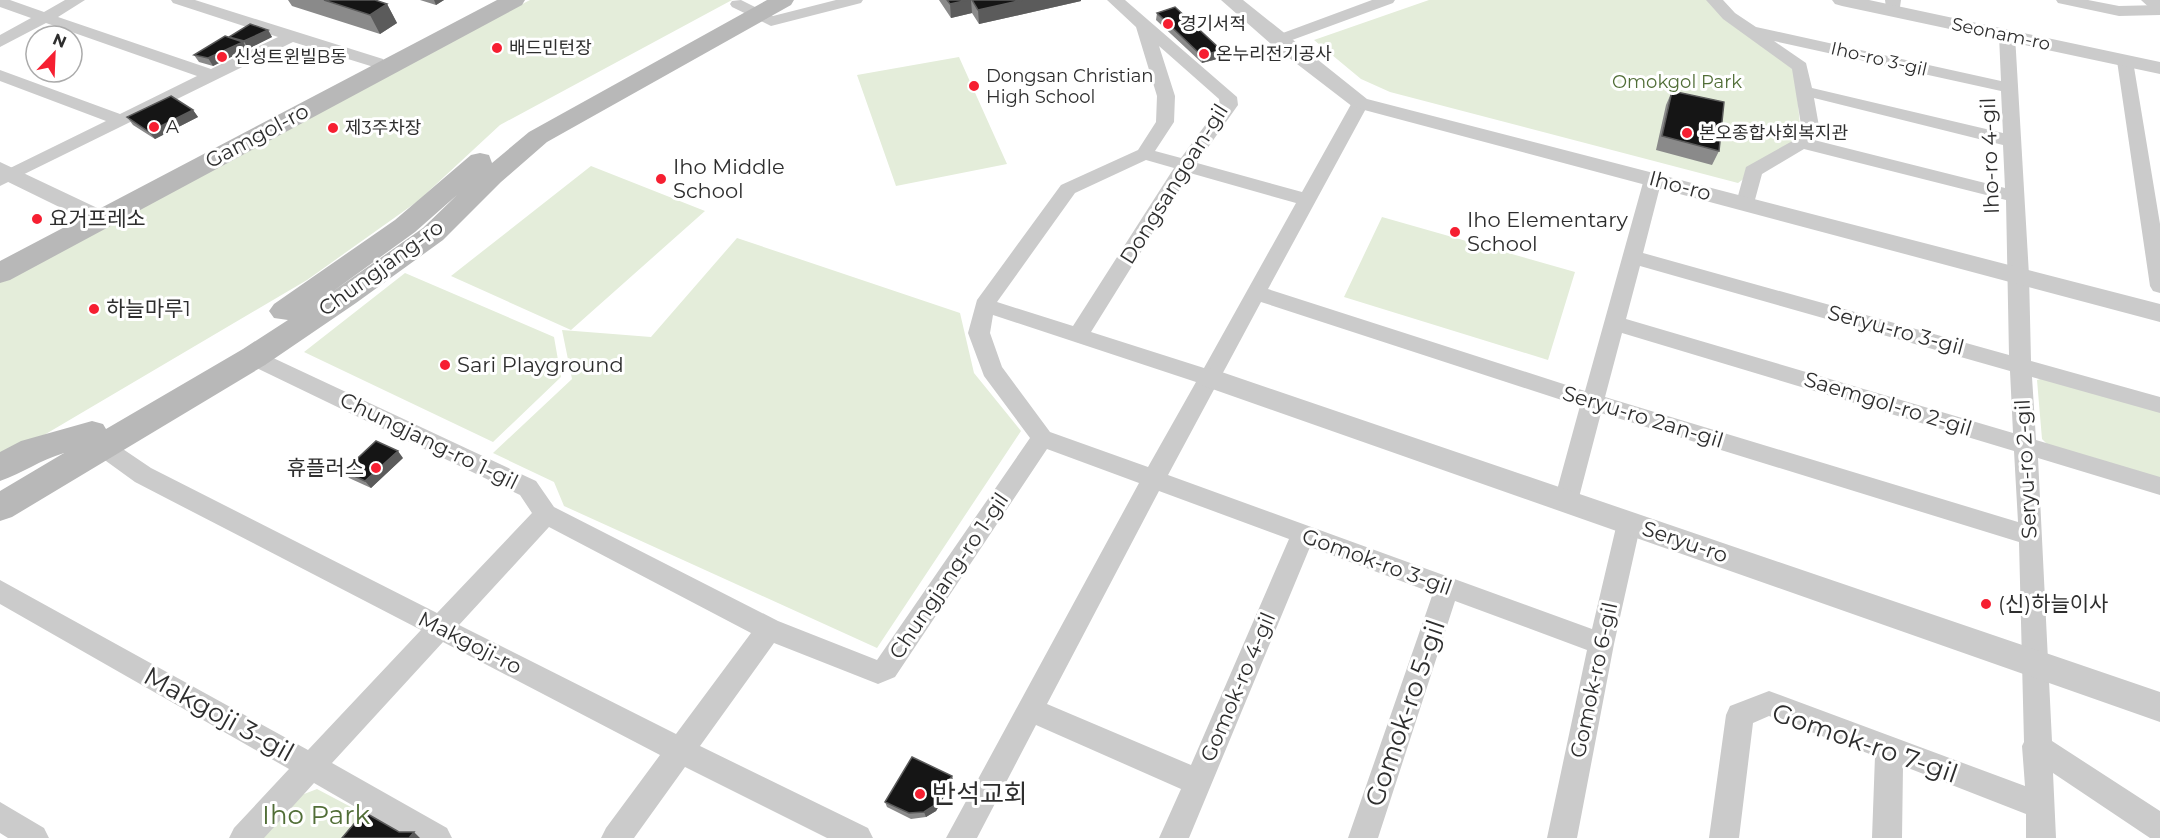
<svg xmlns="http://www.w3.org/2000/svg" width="2160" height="838" font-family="Montserrat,'Noto Sans KR',sans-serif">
	<rect width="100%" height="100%" fill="#fff"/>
	<path fill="#e4edda" d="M530 0H732L500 125 418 201 307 280 0 461V280Z
		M1429 0H1707L1795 71 1801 137 1738 183 1390 92 1361 79 1314 40Z
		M959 57 1007 164 896 186 857 75Z
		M591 166 705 211 571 330 451 276Z
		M1382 217 1575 272 1548 360 1344 297Z
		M737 238 960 313 974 373 1021 431 877 648 564 506 554 482 493 453 572 379 562 330 651 337Z
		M405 273 554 337 561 377 493 442 304 352Z
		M2044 378 2160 410V478L2050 447 2042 439 2037 380Z
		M317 789 368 816 350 838H260L299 796Z"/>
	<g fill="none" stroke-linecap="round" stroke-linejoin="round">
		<path fill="#cbcbcb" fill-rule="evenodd" d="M0 0H10L44 12 65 0H85L58 17 211 69 278 37 173 3 171 0H195L383 59 385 63 377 68 293 42 0 186V173L106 121 0 81V70L120 114 197 76 46 23 0 47V35L31 18 0 7Z
			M741 0 773 16 836 0H863L861 3 771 26 732 7 730 4 732 1Z
			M1107 0H1125L1237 97 1238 105 1197 163 1302 192 1354 99H1366L1369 103 1268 289 1585 391 1644 179 1646 175H1660L1662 179 1643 253 2009 355 2006 200 1804 149 1762 174 1753 207 1746 209 1739 207 1736 203 1746 167 1796 139 1802 131 1792 69 1723 19 1706 0H1723L1735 13 1756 27 2001 81 1999 35 2007 30 2013 32 2015 35 2029 275 2031 361 2160 397V413L2032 377 2036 440 2160 477V495L2038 458 2052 741 2160 811V838H2150L2053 773 2056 838H2026V814L1903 766 1902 838H1872L1875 756 1769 716 1753 723 1739 838H1709L1726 715 1730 706 1769 691 2025 786 2022 746 2024 742 2019 542 1601 413 1578 501 1574 508 1566 511 1558 508 1554 501 1580 406 1261 302 1168 475 1592 629 1617 523 1620 516 1629 513 1638 516 1641 523 1614 644 1577 838H1547L1587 650 1455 601 1378 838H1348L1433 593 1310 547 1189 838H1159L1181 789 1036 725 977 838H946L1139 483 1047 449 895 677 878 684 774 643 700 746 868 828 873 838H827L685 767 634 838H601L606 828 660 755 443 642 332 763 447 828 452 838H409L314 783 264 838H229L234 828 289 769 0 604V580L308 750 421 630 135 482 95 453 82 434 85 428 93 425 101 428 111 441 151 468 437 613 532 513 520 495 246 363 243 357 246 351 254 349 536 481 554 507 778 621 877 660 1030 438 984 376 968 333 977 300 1061 185 1138 150 1156 122 1157 96 1136 27ZM1774 41 2001 91 2003 133 1812 88 1806 63ZM1159 46 1219 99 1220 105 1181 158 1155 151 1174 122 1175 96ZM1814 98 2003 145 2005 188 1814 140 1820 132ZM1146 160 1174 168 1073 326 997 302 1075 193ZM1190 173 1296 203 1204 368 1091 332ZM1640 266 2010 371 2013 433 1626 319ZM993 315 1196 382 1148 467 1050 432 1002 367 990 333ZM1622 333 2014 451 2018 522 1605 397ZM1159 491 1289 539 1191 765 1047 704ZM549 527 751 633 676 734 459 625Z
			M1372 0H1395L1393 3 1284 43 1278 45 1270 40 1272 37Z
			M1885 0H1901L1899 14H1887Z
			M2056 0H2088L2119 6 2160 5V15L2119 16 2058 3Z
			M2125 56 2133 61 2160 224V293L2153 291 2150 286 2117 61Z
			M0 802 44 828 49 838H8L0 833Z"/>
		<path fill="#cbcbcb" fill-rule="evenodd" d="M1221 0H1243L1367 99 2160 304V322L1353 107 1271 44Z
			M1832 0H1869L2160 62V74L1842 6 1835 4Z
			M2141 0H2160V13L2153 11Z
			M0 162 110 214 114 219 110 224 102 227 94 224 0 178Z
			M1210 368 2160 692V722L1201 385 1197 378 1201 371Z"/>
		<path fill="#b8b8b8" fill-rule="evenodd" d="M497 0H525L522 5 10 280 0 283V261Z
			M767 0H794L791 5 547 142 501 182 443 240 356 303 265 365 12 517 0 521V491L64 453C40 460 23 473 0 481V452L21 441 92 421 103 424 106 429 243 349 288 320 274 318 269 311 274 304 395 220 471 155 480 153 489 155 492 163 529 132ZM457 195 423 228 332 292 415 232Z"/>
	</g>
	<path fill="#8a8a8a" d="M288 0H375L387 4 397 23 380 34 292 6Z
		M420 0H444L436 5Z
		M939 0H1081V1L979 24 972 13 951 18Z
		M1157 13 1221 50V58L1202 63 1156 20Z
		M268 30 272 37 248 49 246 48 247 49 213 66 199 62 194 55 230 38Z
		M1672 91 1719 151 1712 165 1656 150 1666 105Z
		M193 110 198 117 155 139 133 125 127 117Z
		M403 458 371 488 349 478 344 471Z
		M952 776 953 781 936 811 926 817 911 819 887 807 885 802Z"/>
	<path fill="#5b5b5b" d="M434 0H444L436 5Z
		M968 0H971L972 13 951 18 950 4Z
		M1023 0H1081V1L979 24 978 10Z
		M387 4 397 23 380 34 370 15Z
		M268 30 272 37 248 49 244 41Z
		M243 42 247 49 213 66 208 58Z
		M1221 50V58L1202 63V56Z
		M193 110 198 117 155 139 149 132Z
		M398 451 403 458 371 488 365 481Z
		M952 776 953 781 936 811 926 817 924 812Z
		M414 832 420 838H409Z"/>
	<path fill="#151515" stroke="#5b5b5b" stroke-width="1.5" d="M324 0H375L387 4 370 15Z
		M947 0H968L950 4Z
		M972 0H1023L978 10Z
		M1175 7 1221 50 1202 56 1157 13Z
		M250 24 268 30 244 41 229 37Z
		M225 36 243 42 208 58 194 55Z
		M1672 91 1724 102 1719 151 1662 136Z
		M171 96 193 110 149 132 127 117Z
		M376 441 398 451 365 481 344 471Z
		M912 757 952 776 935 805 924 812 909 813 885 802Z
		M364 812 399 832H414L409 838H342Z"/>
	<g fill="#f61f31" stroke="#fff" stroke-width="2">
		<circle cx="1168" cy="24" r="6"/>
		<circle cx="497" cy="48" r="6"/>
		<circle cx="1204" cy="54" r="6"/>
		<circle cx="222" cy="57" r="6"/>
		<circle cx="974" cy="86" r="6"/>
		<circle cx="154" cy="127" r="6"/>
		<circle cx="333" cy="128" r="6"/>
		<circle cx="1687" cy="133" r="6"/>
		<circle cx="661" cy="179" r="6"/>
		<circle cx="37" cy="219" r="6"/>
		<circle cx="1455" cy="232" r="6"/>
		<circle cx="94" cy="309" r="6"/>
		<circle cx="445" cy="365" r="6"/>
		<circle cx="376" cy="468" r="6"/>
		<circle cx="1986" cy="604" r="6"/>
		<circle cx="920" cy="794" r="6"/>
	</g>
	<g text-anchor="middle" stroke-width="6" stroke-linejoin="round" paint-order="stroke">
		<g font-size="18" fill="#2e2e2e" stroke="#fff" text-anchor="start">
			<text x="1180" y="30">경기서적</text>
			<text x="509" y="54">배드민턴장</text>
			<text x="1216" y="60">온누리전기공사</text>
			<text x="234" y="63">신성트윈빌B동</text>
			<text x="986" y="82">Dongsan Christian<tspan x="986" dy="21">High School</tspan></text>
			<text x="166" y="133">A</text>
			<text x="345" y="134">제3주차장</text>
			<text x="1699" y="139">본오종합사회복지관</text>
		</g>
		<g font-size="18" fill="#2e2e2e" stroke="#fff">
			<text transform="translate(2001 34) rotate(12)" y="6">Seonam-ro</text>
			<text transform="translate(1879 59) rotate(13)" y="6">Iho-ro 3-gil</text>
		</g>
		<g font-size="18" fill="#516e37" stroke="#fff">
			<text x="1677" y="88">Omokgol Park</text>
		</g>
		<g font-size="21" fill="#2e2e2e" stroke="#fff">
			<text transform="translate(257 136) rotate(-28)" y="7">Gamgol-ro</text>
			<text transform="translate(1990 156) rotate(-92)" y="7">Iho-ro 4-gil</text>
			<text transform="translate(1174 184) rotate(-58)" y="7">Dongsangoan-gil</text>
			<text transform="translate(1680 186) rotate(15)" y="7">Iho-ro</text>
			<text transform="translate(381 268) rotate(-36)" y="7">Chungjang-ro</text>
			<text transform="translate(1896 330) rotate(15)" y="7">Seryu-ro 3-gil</text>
			<text transform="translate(1888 404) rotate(17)" y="7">Saemgol-ro 2-gil</text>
			<text transform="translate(1643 417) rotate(17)" y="7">Seryu-ro 2an-gil</text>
			<text transform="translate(429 441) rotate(26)" y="7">Chungjang-ro 1-gil</text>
			<text transform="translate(2026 469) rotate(-93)" y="7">Seryu-ro 2-gil</text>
			<text transform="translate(1685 542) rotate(19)" y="7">Seryu-ro</text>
			<text transform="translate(1377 562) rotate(20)" y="7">Gomok-ro 3-gil</text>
			<text transform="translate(949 576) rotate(-56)" y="7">Chungjang-ro 1-gil</text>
			<text transform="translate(470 643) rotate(27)" y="7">Makgoji-ro</text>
			<text transform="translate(1594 680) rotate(-78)" y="7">Gomok-ro 6-gil</text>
			<text transform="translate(1238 687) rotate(-67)" y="7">Gomok-ro 4-gil</text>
		</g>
		<g font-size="21" fill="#2e2e2e" stroke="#fff" text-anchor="start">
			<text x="673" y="174">Iho Middle<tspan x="673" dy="24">School</tspan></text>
			<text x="49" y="226">요거프레소</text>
			<text x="1467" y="227">Iho Elementary<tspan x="1467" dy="24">School</tspan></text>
			<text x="106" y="316">하늘마루1</text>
			<text x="457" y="372">Sari Playground</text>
			<text x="364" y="475" text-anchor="end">휴플러스</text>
			<text x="1998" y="611">(신)하늘이사</text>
		</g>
		<g font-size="26" fill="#2e2e2e" stroke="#fff">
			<text transform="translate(1405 713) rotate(-71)" y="9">Gomok-ro 5-gil</text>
			<text transform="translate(219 714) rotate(29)" y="9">Makgoji 3-gil</text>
			<text transform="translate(1865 743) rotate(19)" y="9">Gomok-ro 7-gil</text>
		</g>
		<g font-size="26" fill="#2e2e2e" stroke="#fff" text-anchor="start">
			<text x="932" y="803">반석교회</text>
		</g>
		<g font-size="26" fill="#516e37" stroke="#fff">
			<text x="316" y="824">Iho Park</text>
		</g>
	</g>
	<g transform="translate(54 54) rotate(23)"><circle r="28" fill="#ffffff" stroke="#ababab" stroke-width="1.5"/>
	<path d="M0-4.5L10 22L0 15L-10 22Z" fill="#f61f31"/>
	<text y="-9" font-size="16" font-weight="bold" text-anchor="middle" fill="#2e2e2e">N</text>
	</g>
</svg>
